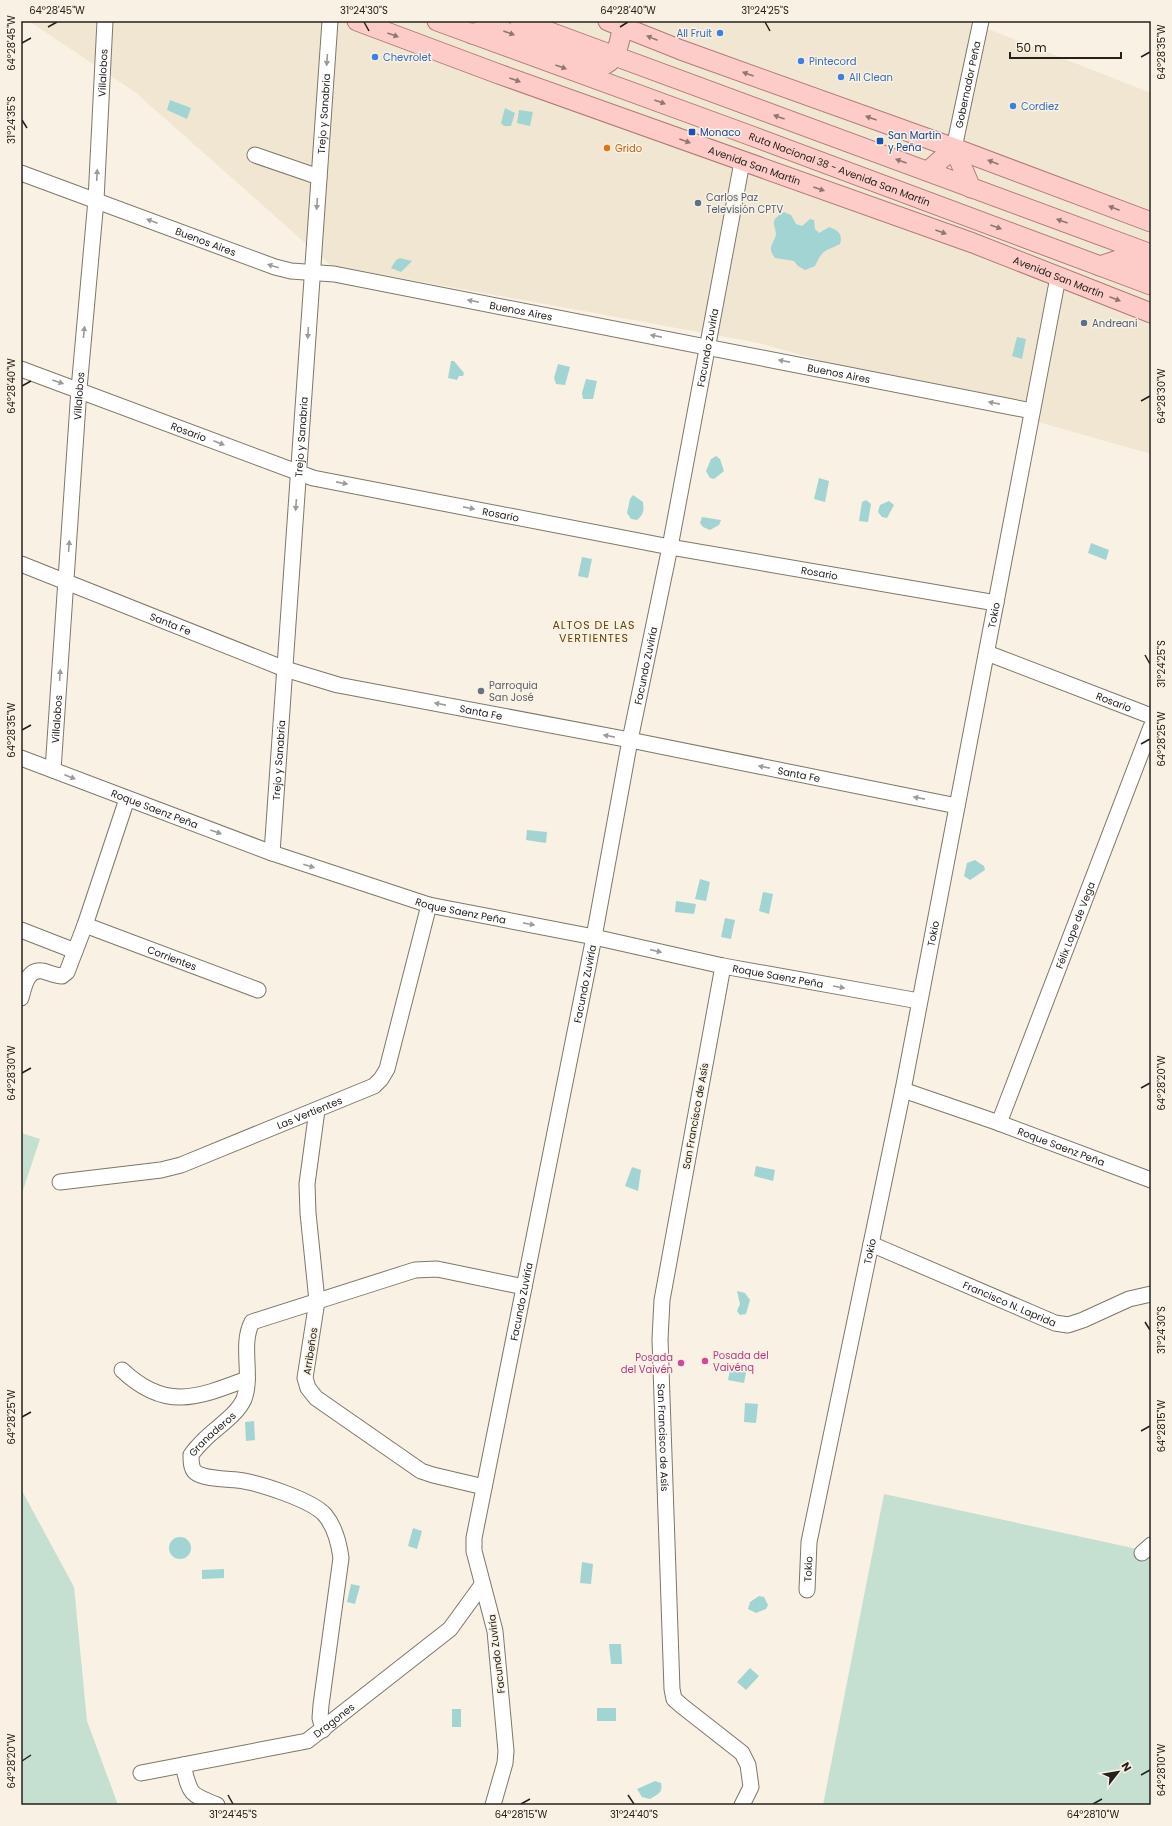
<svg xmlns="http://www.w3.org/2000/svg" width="1172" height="1826" font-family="Poppins,sans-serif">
	<rect width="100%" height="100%" fill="#f9f1e3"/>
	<path fill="#f1e6d1" d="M29 21H964L993 31 1151 93V454L759 343 330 265 135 92Z"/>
	<path fill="#c5dfd1" d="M21 1133 40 1139 21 1196Z
		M21 1489 74 1587 87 1721 118 1805H21Z
		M884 1494 1151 1552V1805H823Z"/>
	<path fill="#a2d4d4" d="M170 100 191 108 187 119 167 110Z
		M505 108 515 113 511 126H504L501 123Z
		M519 110 533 112 530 126 517 123Z
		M784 212 791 215 796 224 802 226 810 219 814 220 815 229 819 233 829 227C838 230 843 234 840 244 824 252 823 249 815 266L805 270 798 266 794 261 775 258C766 246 774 245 776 234 776 230 773 225 774 221 775 217 781 214 784 212Z
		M400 258 412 261 401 272 391 268 396 260Z
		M1017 337 1026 339 1022 359 1012 356Z
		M451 361H454L464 373 463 376H459L457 380 448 378Z
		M558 364 570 367 565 385 556 384 554 378Z
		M586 379 597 381 593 399H583L582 393Z
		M716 456 720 459 724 471 714 479 710 478 706 471 711 459Z
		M819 478 829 481 825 502 814 499Z
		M633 495 643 502C644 511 644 514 637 520L631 519 627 513 630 499Z
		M866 500 871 504 868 522 859 521 862 502Z
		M889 501 894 505 887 518 882 517 878 512 880 505Z
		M702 517 721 520 719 525 710 530 703 527 700 523Z
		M1091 543 1109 550 1106 560 1088 553Z
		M582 557 592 559 588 578 578 576Z
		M527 830 547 832 546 843 526 840Z
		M975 860 984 866 985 870 970 880 964 876 967 863Z
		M700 879 710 882 706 901 695 899Z
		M763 892 773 894 769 914 759 911Z
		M676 901 696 904 694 914 675 912Z
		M725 918 735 920 731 939 721 937Z
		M756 1166 775 1170 773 1181 754 1176Z
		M632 1167 641 1170 638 1191 625 1186Z
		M737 1291 745 1293 750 1300 746 1314 740 1315 737 1311 740 1304Z
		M731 1365 747 1368 744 1383 728 1380Z
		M745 1403 758 1404 756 1423 744 1422Z
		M254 1421 255 1440 246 1441 245 1422Z
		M413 1528 422 1531 417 1549 408 1546Z
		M169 1548a11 11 0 1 1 22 0a11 11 0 1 1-22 0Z
		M582 1562 593 1564 591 1584 580 1583Z
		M224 1569V1578L202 1579V1570Z
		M351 1584 360 1586 355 1604 347 1602Z
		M759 1596 764 1597 768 1605 766 1609 756 1613 748 1609 750 1602Z
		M609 1644H621L622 1664H611Z
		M750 1668 759 1676 746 1690 737 1682Z
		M597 1708H616V1721H597Z
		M452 1709H461V1727H452Z
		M655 1781 661 1783C663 1793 658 1794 650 1799L642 1797 637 1789Z"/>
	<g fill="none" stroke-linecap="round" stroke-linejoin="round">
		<g stroke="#7d776a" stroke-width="17">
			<g id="minor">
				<path id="s1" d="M954 148 981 21"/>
				<path d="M255 155 319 177"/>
				<path id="s2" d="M21 173 275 267 291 271 334 274 1032 411"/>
				<path id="s3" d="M21 369 313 478 670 547 996 603"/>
				<path id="s4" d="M21 564 285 669 338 685 630 740 957 806"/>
				<path id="s5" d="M987 653 1151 716"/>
				<path id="s6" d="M21 758 272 853 429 905 594 937 723 966 919 1001"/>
				<path id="s7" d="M53 770 79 389 96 200 105 21"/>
				<path id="s8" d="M272 853 330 21"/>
				<path id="s9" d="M85 925 258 990"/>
				<path d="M21 930 75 951"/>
				<path id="s10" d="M723 966 662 1300 660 1339 672 1689 674 1699 682 1706 742 1753 748 1765 751 1787 742 1805"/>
				<path d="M21 998C24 987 27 968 43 971 50 973 55 976 62 976L67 972 85 925 127 799"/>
				<path id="s11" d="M903 1090 999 1123 1151 1180"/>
				<path d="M317 1110 307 1184 308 1213 317 1301 305 1378 308 1388 316 1398 421 1471 433 1475 484 1487"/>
				<path id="s12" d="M999 1123 1151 727"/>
				<path id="s13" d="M60 1182 161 1170 181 1165 374 1086 381 1079 387 1069 429 905"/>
				<path id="s14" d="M871 1244 1055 1323 1068 1325 1083 1320 1129 1299 1151 1294"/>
				<path d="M122 1370C165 1411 197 1398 247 1379"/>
				<path d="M1142 1553 1151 1545"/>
				<path id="s15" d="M807 1590 809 1542 903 1090 1058 277"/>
				<path id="s16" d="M323 1730 320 1718 321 1705 341 1558C339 1543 335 1527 325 1515 312 1500 257 1482 237 1480 227 1479 203 1479 195 1472 191 1468 191 1461 191 1455 195 1449 200 1444 205 1439 217 1427 237 1415 244 1399 253 1375 240 1345 252 1322L415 1270 437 1269 524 1287"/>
				<path d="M183 1765C190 1794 189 1794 217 1805"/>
				<path id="s17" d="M141 1773 307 1741 450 1629 482 1585"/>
				<path id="s18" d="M493 1805 505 1763 506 1751 495 1631 474 1551V1538L594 937 630 740 670 547 742 162"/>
			</g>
		</g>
		<g stroke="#b07a75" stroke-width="21">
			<g id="major">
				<path id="s19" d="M357 21 496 73 973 243 1151 313"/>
				<path id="s20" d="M437 21 749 135 1151 285"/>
				<path d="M520 21 1151 254"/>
				<path d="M608 21 681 50 954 148 1151 222"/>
				<path d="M472 34 492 27 601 66C618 62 619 41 623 26"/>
				<path d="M928 171 954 148 971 188"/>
				<path d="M1100 266 1121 259 1151 270"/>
			</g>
		</g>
		<use href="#minor" stroke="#fff" stroke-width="15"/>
		<use href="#major" stroke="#fdccc9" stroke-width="19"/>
	</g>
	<defs><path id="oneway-solid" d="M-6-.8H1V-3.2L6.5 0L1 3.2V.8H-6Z"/></defs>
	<g fill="#907672">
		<use href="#oneway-solid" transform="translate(509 33) rotate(20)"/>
		<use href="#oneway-solid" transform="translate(393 35) rotate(20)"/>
		<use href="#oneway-solid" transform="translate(652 38) rotate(-158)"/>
		<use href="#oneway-solid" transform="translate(561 67) rotate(20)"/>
		<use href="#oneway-solid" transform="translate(748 74) rotate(-160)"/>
		<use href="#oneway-solid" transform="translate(515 80) rotate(20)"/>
		<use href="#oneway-solid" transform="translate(660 102) rotate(20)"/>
		<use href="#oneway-solid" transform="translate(779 117) rotate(-160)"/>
		<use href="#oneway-solid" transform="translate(871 118) rotate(-160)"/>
		<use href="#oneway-solid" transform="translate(685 141) rotate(20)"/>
		<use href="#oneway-solid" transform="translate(901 161) rotate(-160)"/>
		<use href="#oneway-solid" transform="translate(993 162) rotate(-159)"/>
		<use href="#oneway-solid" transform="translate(819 189) rotate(19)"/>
		<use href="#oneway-solid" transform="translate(1114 208) rotate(-159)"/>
		<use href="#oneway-solid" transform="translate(1062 221) rotate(-160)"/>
		<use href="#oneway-solid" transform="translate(996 227) rotate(20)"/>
		<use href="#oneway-solid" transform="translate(941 232) rotate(20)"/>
		<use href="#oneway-solid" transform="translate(1115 299) rotate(21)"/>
	</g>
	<g fill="#9c9b99">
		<use href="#oneway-solid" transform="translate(327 60) rotate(94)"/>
		<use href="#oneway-solid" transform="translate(97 175) rotate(-87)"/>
		<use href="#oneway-solid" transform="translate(317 204) rotate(94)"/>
		<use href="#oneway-solid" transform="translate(152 221) rotate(-159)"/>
		<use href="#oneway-solid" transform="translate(273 266) rotate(-162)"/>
		<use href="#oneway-solid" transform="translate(473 301) rotate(-169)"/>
		<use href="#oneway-solid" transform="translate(84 332) rotate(-85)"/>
		<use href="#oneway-solid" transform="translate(308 333) rotate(94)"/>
		<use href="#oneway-solid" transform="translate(656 336) rotate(-169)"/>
		<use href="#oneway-solid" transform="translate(784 361) rotate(-169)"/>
		<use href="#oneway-solid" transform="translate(58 382) rotate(19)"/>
		<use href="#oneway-solid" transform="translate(994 403) rotate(-169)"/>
		<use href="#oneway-solid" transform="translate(219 443) rotate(21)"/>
		<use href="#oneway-solid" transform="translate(342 483) rotate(11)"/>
		<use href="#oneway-solid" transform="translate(296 505) rotate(94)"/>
		<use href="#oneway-solid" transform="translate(469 508) rotate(11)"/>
		<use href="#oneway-solid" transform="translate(69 546) rotate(-86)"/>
		<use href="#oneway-solid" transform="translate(60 675) rotate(-86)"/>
		<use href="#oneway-solid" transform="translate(440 704) rotate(-169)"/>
		<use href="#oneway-solid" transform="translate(609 736) rotate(-169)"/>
		<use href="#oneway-solid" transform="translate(764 767) rotate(-169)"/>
		<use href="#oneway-solid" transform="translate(70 777) rotate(21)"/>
		<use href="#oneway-solid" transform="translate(919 798) rotate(-169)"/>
		<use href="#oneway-solid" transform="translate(216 832) rotate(20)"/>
		<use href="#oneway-solid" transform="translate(309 866) rotate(18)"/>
		<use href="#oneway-solid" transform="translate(529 924) rotate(11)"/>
		<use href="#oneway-solid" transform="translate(656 951) rotate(13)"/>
		<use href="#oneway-solid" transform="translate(839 987) rotate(10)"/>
	</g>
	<path fill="none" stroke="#24211c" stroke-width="1.5" d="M364 22 369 31M765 22 770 31M48 27 57 22M620 27 628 22M22 43 31 38M1141 57 1150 52M22 120 27 128M22 386 31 381M1141 401 1150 396M1145 655 1150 664M22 730 31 725M1141 744 1150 739M22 1073 31 1068M1141 1088 1150 1083M1145 1322 1150 1330M22 1417 31 1412M1141 1431 1150 1426M22 1761 31 1755M1141 1775 1150 1770M228 1795 233 1804M628 1795 634 1804M521 1804 530 1799M1093 1804 1102 1799"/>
	<g fill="#3f7fe0" stroke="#f9f1e3" stroke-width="1.5">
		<circle cx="720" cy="33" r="4"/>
		<circle cx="375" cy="57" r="4"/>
		<circle cx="801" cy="61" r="4"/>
		<circle cx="841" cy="77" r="4"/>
		<circle cx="1013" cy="106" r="4"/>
	</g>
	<g fill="#1a4fb4" stroke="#f9f1e3" stroke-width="1.5">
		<rect x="688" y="128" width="8" height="8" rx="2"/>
		<rect x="876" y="137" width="8" height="8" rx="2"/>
	</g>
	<circle fill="#e8710a" stroke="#f9f1e3" stroke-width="1.5" cx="607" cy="148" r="4"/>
	<g fill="#5c6f8a" stroke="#f9f1e3" stroke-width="1.5">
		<circle cx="698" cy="203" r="4"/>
		<circle cx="1084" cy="323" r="4"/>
	</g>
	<circle fill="#6b7280" stroke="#f9f1e3" stroke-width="1.5" cx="481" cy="691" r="4"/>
	<g fill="#d1479c" stroke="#f9f1e3" stroke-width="1.5">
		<circle cx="705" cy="1361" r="4"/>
		<circle cx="681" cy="1363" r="4"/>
	</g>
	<g text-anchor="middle" stroke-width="3" stroke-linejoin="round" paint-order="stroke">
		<g font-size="10" fill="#366cbe" stroke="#f9f1e3" text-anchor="start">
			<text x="712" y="37" text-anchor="end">All Fruit</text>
			<text x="383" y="61">Chevrolet</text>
			<text x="809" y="65">Pintecord</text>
			<text x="849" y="81">All Clean</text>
			<text x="1021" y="110">Cordiez</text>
		</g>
		<g font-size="10" fill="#24211c" stroke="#f9f1e3">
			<text dy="4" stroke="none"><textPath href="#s7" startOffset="699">Villalobos</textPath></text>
			<text dy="4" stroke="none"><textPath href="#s1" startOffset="65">Gobernador Peña</textPath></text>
			<text dy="4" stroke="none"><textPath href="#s8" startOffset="741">Trejo y Sanabria</textPath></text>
			<text dy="4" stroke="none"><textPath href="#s19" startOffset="423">Avenida San Martín</textPath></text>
			<text dy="4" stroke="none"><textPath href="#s20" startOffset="429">Ruta Nacional 38 - Avenida San Martín</textPath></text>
			<text dy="4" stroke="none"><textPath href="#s2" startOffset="197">Buenos Aires</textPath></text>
			<text dy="4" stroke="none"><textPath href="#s19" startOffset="747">Avenida San Martín</textPath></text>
			<text dy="4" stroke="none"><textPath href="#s2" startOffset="521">Buenos Aires</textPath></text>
			<text dy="4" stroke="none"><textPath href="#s18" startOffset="1485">Facundo Zuviría</textPath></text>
			<text dy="4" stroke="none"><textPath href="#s2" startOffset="845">Buenos Aires</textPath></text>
			<text dy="4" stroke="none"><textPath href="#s7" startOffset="375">Villalobos</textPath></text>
			<text dy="4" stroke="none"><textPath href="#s3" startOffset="179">Rosario</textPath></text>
			<text dy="4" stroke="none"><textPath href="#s8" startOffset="417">Trejo y Sanabria</textPath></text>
			<text dy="4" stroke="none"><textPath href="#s3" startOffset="503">Rosario</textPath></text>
			<text dy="4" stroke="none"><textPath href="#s3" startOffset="827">Rosario</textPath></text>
			<text dy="4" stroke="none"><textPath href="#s15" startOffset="993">Tokio</textPath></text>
			<text dy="4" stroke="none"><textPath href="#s4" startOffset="161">Santa Fe</textPath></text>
			<text dy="4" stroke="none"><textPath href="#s18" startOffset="1161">Facundo Zuviría</textPath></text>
			<text dy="4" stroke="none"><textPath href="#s5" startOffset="136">Rosario</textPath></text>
			<text dy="4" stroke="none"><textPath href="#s4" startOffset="485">Santa Fe</textPath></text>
			<text dy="4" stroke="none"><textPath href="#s7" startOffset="51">Villalobos</textPath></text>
			<text dy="4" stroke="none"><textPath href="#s8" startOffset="93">Trejo y Sanabria</textPath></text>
			<text dy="4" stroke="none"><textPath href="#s4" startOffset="809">Santa Fe</textPath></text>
			<text dy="4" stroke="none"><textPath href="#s6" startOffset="143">Roque Saenz Peña</textPath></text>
			<text dy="4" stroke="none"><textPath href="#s6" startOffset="466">Roque Saenz Peña</textPath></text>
			<text dy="4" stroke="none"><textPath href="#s12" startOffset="212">Félix Lope de Vega</textPath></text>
			<text dy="4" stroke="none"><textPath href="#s15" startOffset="669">Tokio</textPath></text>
			<text dy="4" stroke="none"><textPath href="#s9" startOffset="93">Corrientes</textPath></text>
			<text dy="4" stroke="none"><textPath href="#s6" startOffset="790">Roque Saenz Peña</textPath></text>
			<text dy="4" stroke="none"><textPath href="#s18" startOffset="837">Facundo Zuviría</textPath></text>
			<text dy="4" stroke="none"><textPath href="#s13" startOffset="261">Las Vertientes</textPath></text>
			<text transform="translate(695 1116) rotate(-80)" y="4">San Francisco de Asís</text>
			<text dy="4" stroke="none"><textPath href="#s11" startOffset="168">Roque Saenz Peña</textPath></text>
			<text dy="4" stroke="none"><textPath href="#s15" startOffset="345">Tokio</textPath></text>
			<text dy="4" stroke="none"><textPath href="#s18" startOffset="513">Facundo Zuviría</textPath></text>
			<text dy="4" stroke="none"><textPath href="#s14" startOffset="151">Francisco N. Laprida</textPath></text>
			<text transform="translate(310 1351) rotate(-81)" y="4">Arribeños</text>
			<text dy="4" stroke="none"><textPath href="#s16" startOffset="407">Granaderos</textPath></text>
			<text dy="4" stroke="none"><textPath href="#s10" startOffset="477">San Francisco de Asís</textPath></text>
			<text dy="4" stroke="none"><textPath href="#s15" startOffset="21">Tokio</textPath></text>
			<text transform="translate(496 1654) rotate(-97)" y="4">Facundo Zuviría</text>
			<text dy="4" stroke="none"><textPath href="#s17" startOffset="203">Dragones</textPath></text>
		</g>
		<g font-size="10" fill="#164399" stroke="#f9f1e3" text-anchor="start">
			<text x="700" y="136">Monaco</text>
			<text x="888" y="139">San Martin<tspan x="888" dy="12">y Peña</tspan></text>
		</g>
		<g font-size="10" fill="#c56008" stroke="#f9f1e3" text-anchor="start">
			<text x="615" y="152">Grido</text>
		</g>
		<g font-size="10" fill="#4e5e75" stroke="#f9f1e3" text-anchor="start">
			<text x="706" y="201">Carlos Paz<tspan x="706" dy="12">Televisión CPTV</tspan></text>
			<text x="1092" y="327">Andreani</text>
		</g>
		<g font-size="10" fill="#5b616d" stroke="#f9f1e3" text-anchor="start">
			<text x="489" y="689">Parroquia<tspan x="489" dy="12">San José</tspan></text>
		</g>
		<g font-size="10" fill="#b23c85" stroke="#f9f1e3" text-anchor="start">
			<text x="713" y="1359">Posada del<tspan x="713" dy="12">Vaivénq</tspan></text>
			<text x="673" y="1361" text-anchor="end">Posada<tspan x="673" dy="12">del Vaivén</tspan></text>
		</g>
		<g font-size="11" letter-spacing="1" fill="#604307" stroke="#f9f1e3">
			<text x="594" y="629">ALTOS DE LAS<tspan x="594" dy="13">VERTIENTES</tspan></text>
		</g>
	</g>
	<rect width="1172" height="1826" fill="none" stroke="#f9f1e3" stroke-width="44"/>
	<g transform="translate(1118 1772) rotate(59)" stroke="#f9f1e3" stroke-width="3" paint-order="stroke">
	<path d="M0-3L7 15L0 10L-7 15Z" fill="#24211c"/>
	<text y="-6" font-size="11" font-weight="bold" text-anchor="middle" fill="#24211c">N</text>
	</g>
	<path d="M1010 52v6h111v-6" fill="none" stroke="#24211c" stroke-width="2"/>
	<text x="1016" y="52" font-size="12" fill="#24211c" stroke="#f9f1e3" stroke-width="3" paint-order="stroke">50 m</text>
	<rect x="22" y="22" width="1128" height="1782" fill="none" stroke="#24211c" stroke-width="1.5"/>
	<g font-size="10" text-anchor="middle" fill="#24211c">
		<text x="57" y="14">64°28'45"W</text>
		<text x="364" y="14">31°24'30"S</text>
		<text x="628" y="14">64°28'40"W</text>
		<text x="765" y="14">31°24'25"S</text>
		<text transform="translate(11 43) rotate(-90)" y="4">64°28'45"W</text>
		<text transform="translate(1161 52) rotate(-90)" y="4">64°28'35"W</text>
		<text transform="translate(11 120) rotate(-90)" y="4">31°24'35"S</text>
		<text transform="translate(11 386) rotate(-90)" y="4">64°28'40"W</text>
		<text transform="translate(1161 396) rotate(-90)" y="4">64°28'30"W</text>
		<text transform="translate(1161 664) rotate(-90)" y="4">31°24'25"S</text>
		<text transform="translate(11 730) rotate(-90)" y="4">64°28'35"W</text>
		<text transform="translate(1161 739) rotate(-90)" y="4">64°28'25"W</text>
		<text transform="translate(11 1073) rotate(-90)" y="4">64°28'30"W</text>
		<text transform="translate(1161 1083) rotate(-90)" y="4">64°28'20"W</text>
		<text transform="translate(1161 1330) rotate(-90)" y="4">31°24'30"S</text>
		<text transform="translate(11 1417) rotate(-90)" y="4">64°28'25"W</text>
		<text transform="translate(1161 1426) rotate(-90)" y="4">64°28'15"W</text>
		<text transform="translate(11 1761) rotate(-90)" y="4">64°28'20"W</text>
		<text transform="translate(1161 1770) rotate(-90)" y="4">64°28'10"W</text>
		<text x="233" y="1818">31°24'45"S</text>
		<text x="521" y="1818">64°28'15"W</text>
		<text x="634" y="1818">31°24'40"S</text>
		<text x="1093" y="1818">64°28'10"W</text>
	</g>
</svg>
